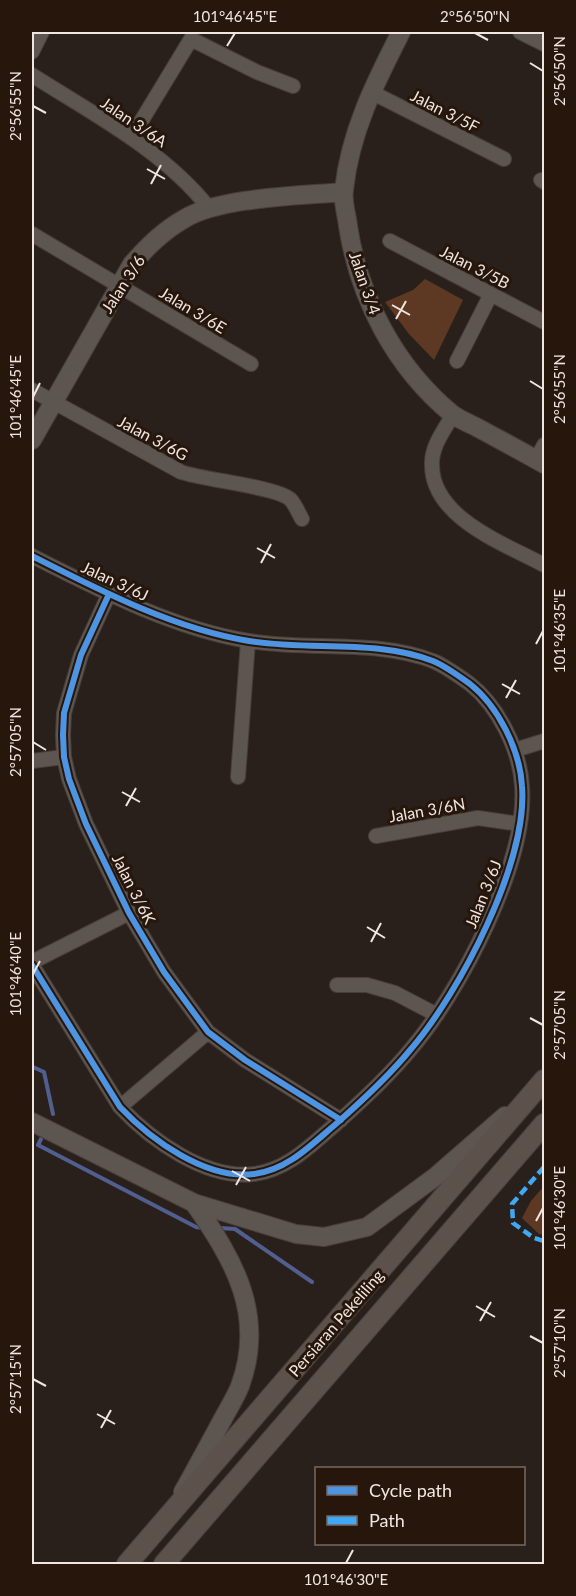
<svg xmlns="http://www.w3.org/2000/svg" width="576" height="1596" font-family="Lato,sans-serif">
	<rect width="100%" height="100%" fill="#2a201b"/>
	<path fill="#5d3923" d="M425 279 463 300 434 360 409 334 385 302 413 290Z
		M544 1186V1235L539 1234 522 1218 531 1201Z"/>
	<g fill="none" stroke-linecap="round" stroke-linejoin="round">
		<path stroke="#505f8f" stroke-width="4" d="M33 1067 44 1072 53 1114
			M41 1139 38 1145 196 1227 203 1228
			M220 1228 235 1229 312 1282"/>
		<g stroke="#473e3a" stroke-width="16">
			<path id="minor" d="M520 32 544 44
				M32 52 42 32
				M32 75C93 114 163 150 209 208
				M371 92 504 159
				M131 138 191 39 257 72 293 86
				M541 180 544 182
				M32 234 251 364
				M390 241 544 322
				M457 361 491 294
				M32 390 181 472C204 480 276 487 290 499 295 504 298 512 302 519
				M453 415C444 430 431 447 432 465 432 518 505 544 544 565
				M536 460 544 445
				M32 556C99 590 174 629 249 641 310 651 375 639 433 661 445 666 459 676 470 684 498 706 520 750 522 786 528 862 460 992 411 1049 389 1076 363 1100 337 1123 312 1144 288 1170 254 1174 206 1180 151 1140 120 1107L32 965
				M109 594 81 655 64 713 63 735 64 757 69 779 86 824 129 913 164 972 208 1032 245 1060 341 1120
				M515 750 544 741
				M32 761 64 757
				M238 777 248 641
				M376 836 478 818 520 824
				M32 962 129 913
				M337 985H367L395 993 437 1015
				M120 1107 208 1032"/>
		</g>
		<g stroke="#473e3a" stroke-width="20">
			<path id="tertiary" d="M401 32C375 83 350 132 344 190 342 201 347 215 348 226 359 298 395 367 452 414 460 420 471 424 480 429 502 441 523 452 544 464
				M32 440 132 264C148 246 163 231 184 219 220 197 300 196 343 192
				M32 1122 194 1203 296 1234 324 1237 367 1227 435 1177 505 1116
				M183 1492C197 1467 211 1441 225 1415 230 1406 236 1396 240 1386 266 1315 234 1260 194 1203"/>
		</g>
		<g stroke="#473e3a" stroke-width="22">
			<path id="secondary" d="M127 1564 544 1080
				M164 1564 544 1124"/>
		</g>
		<use href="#minor" stroke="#5c5550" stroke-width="14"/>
		<use href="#tertiary" stroke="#5c5550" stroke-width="18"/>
		<use href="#secondary" stroke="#5c514b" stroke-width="20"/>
		<path stroke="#3fa9f5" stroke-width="4.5" stroke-dasharray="9 4.5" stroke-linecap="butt" d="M544 1167 512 1204 513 1223 534 1238 544 1241"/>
		<g stroke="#26160c" stroke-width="10">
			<path id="cycleway" d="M32 556C99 590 174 629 249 641 310 651 375 639 433 661 445 666 459 676 470 684 498 706 520 750 522 786 528 862 460 992 411 1049 389 1076 363 1100 337 1123 312 1144 288 1170 254 1174 206 1180 151 1140 120 1107L32 965
				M109 594 81 655 64 713 63 735 64 757 69 779 86 824 129 913 164 972 208 1032 245 1060 341 1120"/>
		</g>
		<use href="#cycleway" stroke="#4d94e3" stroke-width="6"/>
	</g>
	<path fill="none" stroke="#f1e6df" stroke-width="2" d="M475 33 488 40M227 46 235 33M530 63 543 71M33 106 46 113M147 169 165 179M151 184 161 165M392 305 410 315M396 319 406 301M530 381 543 389M33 397 40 383M257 548 275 558M261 563 271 544M536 644 543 631M502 684 520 694M506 698 516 680M33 742 46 750M122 792 140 802M126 806 136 788M367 927 385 938M371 942 381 923M33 974 40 961M530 1018 543 1025M232 1171 250 1181M236 1185 246 1167M536 1221 543 1208M476 1306 495 1317M480 1321 491 1302M530 1336 543 1343M33 1379 46 1386M97 1414 115 1424M101 1428 111 1410M346 1563 353 1550"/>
	<g text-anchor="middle" stroke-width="6" stroke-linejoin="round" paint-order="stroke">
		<g font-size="16" fill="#f1e6df" stroke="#26160c">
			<text transform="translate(445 111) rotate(27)" y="6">Jalan 3/5F</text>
			<text transform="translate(134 122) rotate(34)" y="6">Jalan 3/6A</text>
			<text transform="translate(475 267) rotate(27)" y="6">Jalan 3/5B</text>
			<text transform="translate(365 283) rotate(71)" y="6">Jalan 3/4</text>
			<text transform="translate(123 284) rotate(-57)" y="6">Jalan 3/6</text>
			<text transform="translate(193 310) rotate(31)" y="6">Jalan 3/6E</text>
			<text transform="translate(153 438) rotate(28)" y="6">Jalan 3/6G</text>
			<text transform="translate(115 581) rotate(25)" y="6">Jalan 3/6J</text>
			<text transform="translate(427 810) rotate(-10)" y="6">Jalan 3/6N</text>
			<text transform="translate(134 889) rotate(63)" y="6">Jalan 3/6K</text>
			<text transform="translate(483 894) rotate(-68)" y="6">Jalan 3/6J</text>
			<text transform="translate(336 1323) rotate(-49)" y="6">Persiaran Pekeliling</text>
		</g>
	</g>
	<rect width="576" height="1596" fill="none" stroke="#26160c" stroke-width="66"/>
	<rect x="315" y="1467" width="210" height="78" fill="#26160c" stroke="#776960" stroke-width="1.5"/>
	<rect x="327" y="1486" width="30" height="9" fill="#4d94e3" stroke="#776960" stroke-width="1.5"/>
	<text x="369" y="1497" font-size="18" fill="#f1e6df">Cycle path</text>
	<rect x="327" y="1516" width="30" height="9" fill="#3fa9f5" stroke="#776960" stroke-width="1.5"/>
	<text x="369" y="1527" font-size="18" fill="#f1e6df">Path</text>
	<rect x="33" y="33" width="510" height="1530" fill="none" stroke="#f1e6df" stroke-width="2"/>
	<g font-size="15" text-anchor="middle" fill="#f1e6df">
		<text x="235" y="22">101°46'45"E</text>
		<text x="475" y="22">2°56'50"N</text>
		<text transform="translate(560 71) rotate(-90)" y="5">2°56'50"N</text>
		<text transform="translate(16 106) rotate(-90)" y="5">2°56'55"N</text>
		<text transform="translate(560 389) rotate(-90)" y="5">2°56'55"N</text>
		<text transform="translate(16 397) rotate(-90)" y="5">101°46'45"E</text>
		<text transform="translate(560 631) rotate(-90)" y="5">101°46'35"E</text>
		<text transform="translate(16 742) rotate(-90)" y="5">2°57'05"N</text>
		<text transform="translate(16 974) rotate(-90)" y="5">101°46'40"E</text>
		<text transform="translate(560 1025) rotate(-90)" y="5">2°57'05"N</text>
		<text transform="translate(560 1208) rotate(-90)" y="5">101°46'30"E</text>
		<text transform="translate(560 1343) rotate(-90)" y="5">2°57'10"N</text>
		<text transform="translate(16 1379) rotate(-90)" y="5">2°57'15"N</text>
		<text x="346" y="1585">101°46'30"E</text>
	</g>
</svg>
